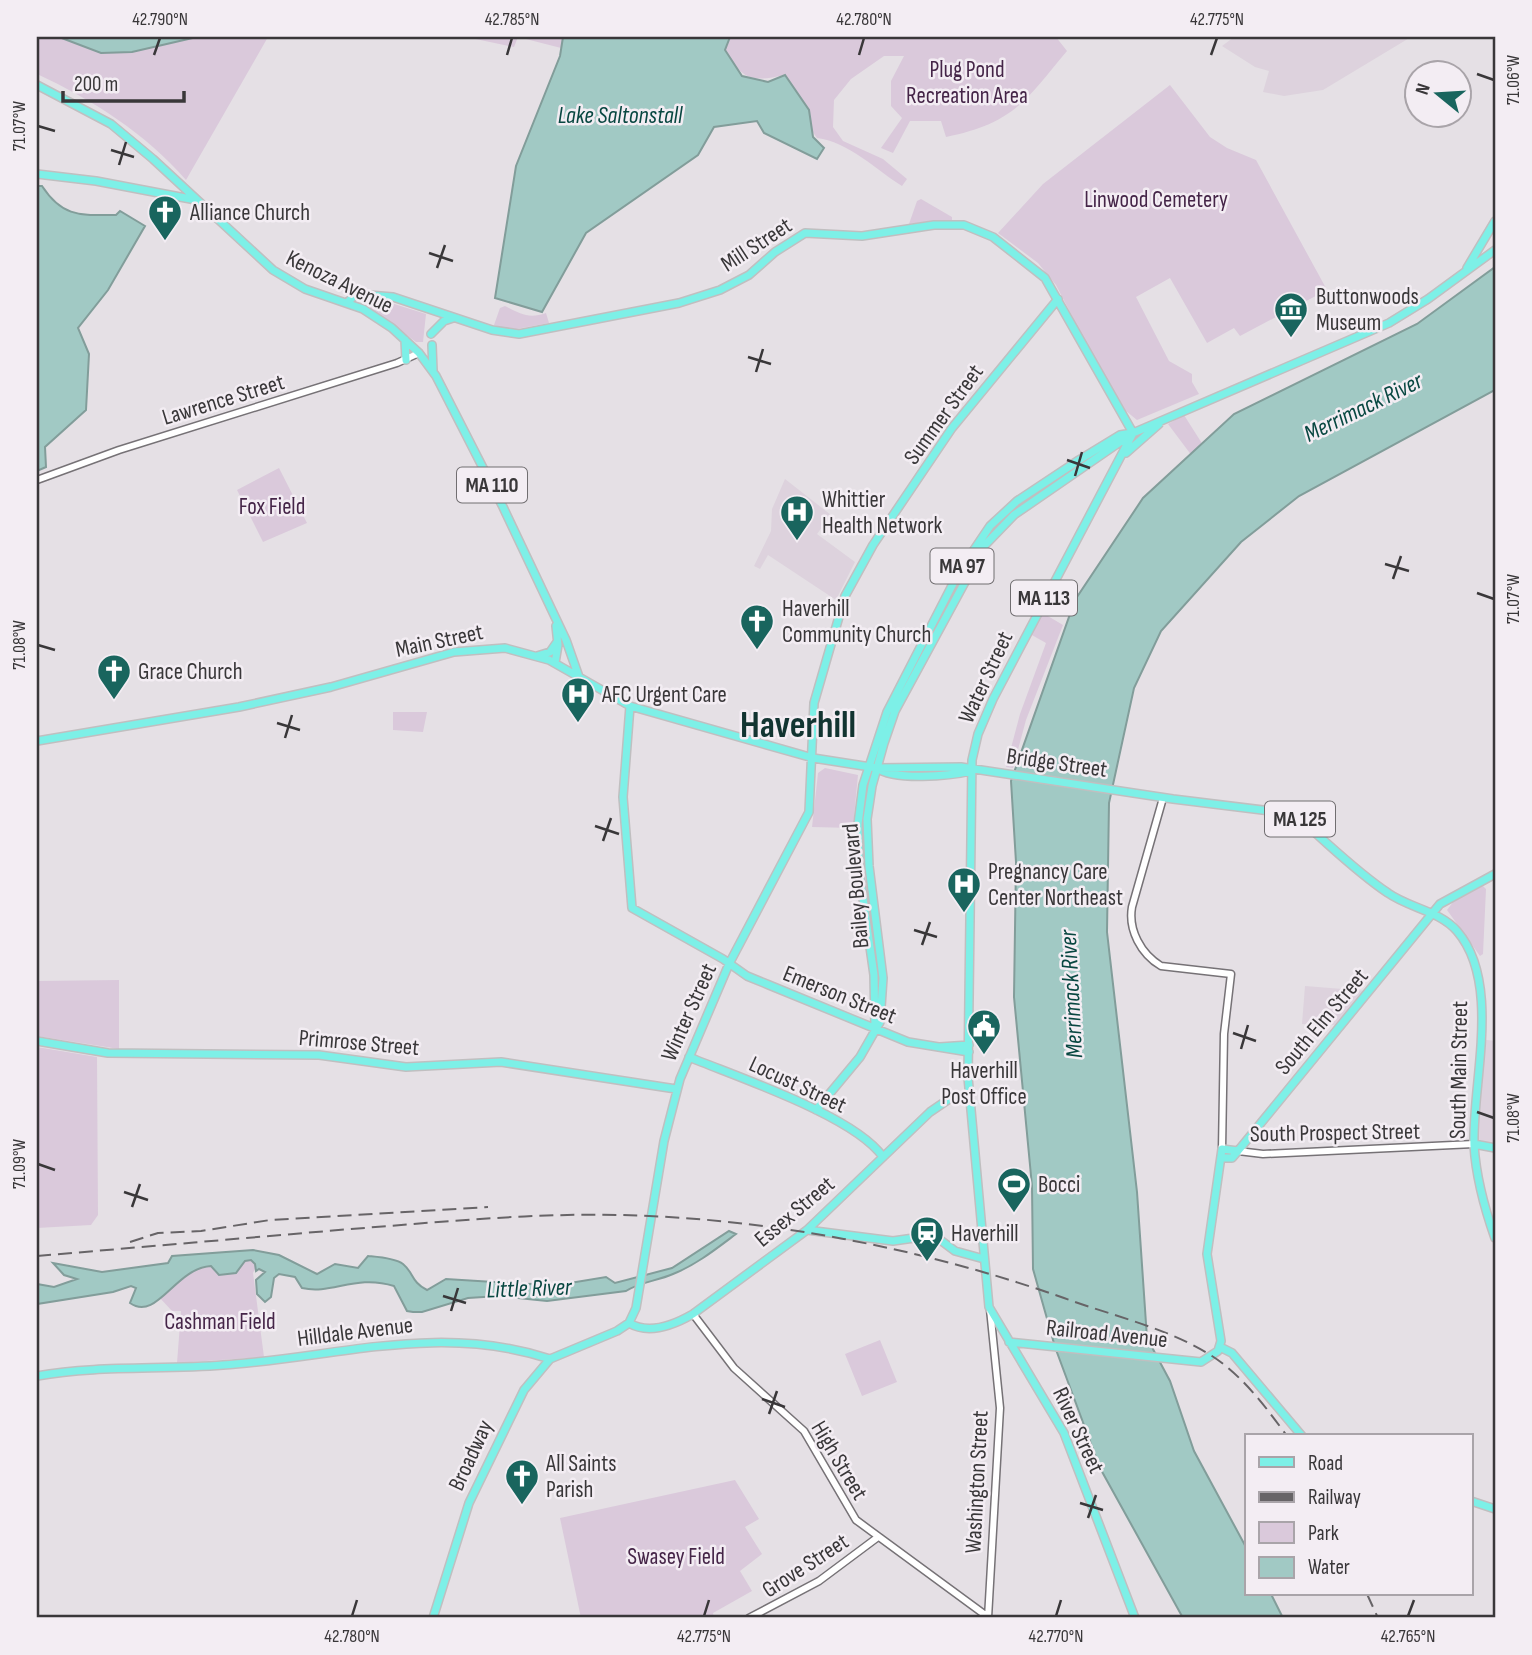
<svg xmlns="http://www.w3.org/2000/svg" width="1532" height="1655" font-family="'Sofia Sans Condensed',sans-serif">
	<rect width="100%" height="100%" fill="#e5e0e5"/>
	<path fill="#ddd2dd" d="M1234 37H1411L1323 90 1284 96 1263 92 1269 71 1255 67 1222 46Z
		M785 479 831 515 817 534 855 562 836 600 768 555 760 569 754 566 771 531 772 509Z
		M1305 986 1368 991 1340 1025 1302 1024Z
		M1479 1039 1495 1041V1150L1473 1146V1092Z"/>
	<path fill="#dac9db" d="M37 37H268L186 180C145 133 93 100 37 74Z
		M466 37H566L565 49 518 37 514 47Z
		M731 37H1056L1067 51C1025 101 1014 123 946 137L941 121H910L893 153 881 148 902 118 891 106V81L904 56H884L851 79 834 100 833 127 843 141 883 159 907 179 902 186C876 170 849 142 817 138L812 131 808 107 785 75C752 82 743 81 725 50Z
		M1170 85 1210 137 1227 148 1256 160 1327 290 1240 336 1234 328 1207 343 1170 278 1136 297 1169 361 1192 374V382L1199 394 1137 420 1126 411 1089 349 1056 285 1038 263 998 233 1043 184Z
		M921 199 952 217V220L909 224 917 201Z
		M358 299 388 302 426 314 423 342H416Z
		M505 306C520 314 529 319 546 313L549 323 511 330 494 325 500 308Z
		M1184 415 1203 445 1192 456 1168 424Z
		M279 468 307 523 263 542 237 490Z
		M1041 612 1063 625 1026 720 1013 768 1006 767 1020 714 1046 643 1030 634Z
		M393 712H427L423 732 393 730Z
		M825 768 858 775 853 828 812 827 818 773Z
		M1483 886 1486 889 1483 954 1480 956 1447 910 1453 902Z
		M119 980V1049L37 1036V981Z
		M37 1047 97 1057 98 1215 91 1225 37 1228Z
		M255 1259 258 1263 253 1273 264 1357 177 1363 181 1311H172L159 1297C181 1265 218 1259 255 1259Z
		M880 1340 897 1382 862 1396 845 1354Z
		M735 1480 759 1519 745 1527 762 1554 740 1571 752 1591 713 1613 714 1618H581L560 1518Z"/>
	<path fill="#a1c9c4" stroke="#829d9a" stroke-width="2" d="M59 37H197L132 52 101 53Z
		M563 37H730L725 50 742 76 768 82 785 75 809 110 813 137 824 148 817 159 764 133 757 121 714 127 698 155 586 233 542 312 495 298 516 166 560 56Z
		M37 186H42C63 218 81 215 116 215L120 211 145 226 108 290 78 328 89 354 86 410 45 447 46 467 37 471Z
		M1495 267V390L1299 496 1241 542 1161 631 1134 688 1109 803 1107 932 1137 1192 1147 1338 1170 1381 1194 1451 1247 1549V1594H1271L1283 1618H1183L1100 1468 1055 1347 1033 1269 1032 1186 1014 997 1016 862 1011 781 1075 600 1143 498 1234 414 1417 324Z
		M729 1231 736 1234C716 1249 696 1265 673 1274 657 1281 640 1282 626 1291L547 1301 499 1296 468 1298 422 1312H413L407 1311 394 1286C355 1274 332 1295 302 1288L295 1277 279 1274 274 1278 271 1297 265 1302 257 1294 256 1280 265 1272 259 1269 256 1271 255 1264 251 1260 245 1261 236 1273 219 1275 211 1266C175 1268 157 1322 130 1303L136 1288 131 1286 113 1292 37 1304V1284L54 1287 77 1279 64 1275 53 1263 102 1272 168 1263 172 1256 253 1250 279 1255 317 1274 335 1264 358 1268 368 1256C378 1257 395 1258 403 1264 414 1273 411 1282 427 1290L446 1279 525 1284 570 1283 606 1277 615 1283 672 1268Z"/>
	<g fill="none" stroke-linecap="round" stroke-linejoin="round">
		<g stroke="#767276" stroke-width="9">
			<path id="minor" d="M37 480 119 450 397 363 419 353
				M1163 798 1132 907C1128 930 1141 954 1161 966L1231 974 1224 1034 1222 1149
				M1238 1151 1263 1154 1474 1144
				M693 1314 734 1368 804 1431 856 1520 988 1617
				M749 1618 819 1581 878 1537
				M988 1618 1000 1408 990 1309"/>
		</g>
		<g stroke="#c0bfc0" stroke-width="10">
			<path id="major" d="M37 85 111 124 153 159 273 270 305 289 363 309 392 328 419 353 436 376 503 507 566 640 579 677
				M37 174 96 181 196 200
				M1467 268 1495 221
				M348 302 356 294 393 297 492 330 519 334 679 303 720 290 749 275 775 252 805 233 862 236 934 225H964L993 237 1045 278 1133 433
				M431 334 444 321 453 318
				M405 340 406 360
				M432 345 433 370
				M1133 433 993 699 978 734 972 760 968 1077 989 1307 1064 1433 1135 1618
				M1126 453 1159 424
				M537 656 550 652 557 642
				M555 663 558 645 556 626
				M630 706 623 797 632 908 723 959 747 976 769 985 908 1042 969 1052
				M37 741 239 707 331 687 454 652 505 648 549 660 630 706 813 758 877 768 961 767 1173 799 1287 813 1298 818C1328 843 1355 871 1388 893 1409 908 1440 911 1457 931 1502 983 1472 1083 1474 1145 1476 1177 1484 1207 1495 1238
				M877 768C894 781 950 776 971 771
				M875 1029 874 975 859 870 858 824 863 785 887 712 959 572 990 526 1017 501 1079 460 1120 435 1132 433
				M37 1041 108 1053 319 1055 406 1067 501 1062 676 1089
				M940 1047 969 1045
				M689 1057C737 1077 855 1116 883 1157
				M816 1110 860 1057 880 1022 883 978 869 866 867 819 872 786 884 743 895 711 985 545 1014 515 1133 433 1389 323 1428 299 1495 250
				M1474 1144 1495 1148
				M1222 1158H1232L1238 1151 1440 904 1495 874
				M807 1230 893 1241 928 1236 939 1239 955 1251 984 1259
				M629 1323C649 1335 674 1325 693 1314L807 1230 930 1112 949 1099 970 1095
				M1009 1342 1201 1362 1218 1351 1221 1341 1207 1254 1222 1149 1238 1151
				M1220 1347 1232 1353 1302 1436
				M37 1376C97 1365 162 1370 223 1365 335 1358 438 1322 550 1359
				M1471 1501 1495 1509
				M433 1618 469 1503 524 1390 550 1359 617 1331 629 1323 636 1308 664 1141 680 1079 729 964 809 812 814 703 845 596 873 545 952 428 1058 299"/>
		</g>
		<use href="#minor" stroke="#fff" stroke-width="6"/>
		<use href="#major" stroke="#7df0e7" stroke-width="7"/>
		<path stroke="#676467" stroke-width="2" stroke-dasharray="14 7" stroke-linecap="butt" d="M130 1242 158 1233 201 1231 270 1220 488 1207
			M37 1256C142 1247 246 1238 351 1229 441 1222 530 1213 620 1215 767 1218 926 1249 1064 1298 1115 1317 1178 1330 1222 1363 1248 1383 1268 1410 1287 1436
			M1367 1594 1378 1618"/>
	</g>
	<path fill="none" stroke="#393739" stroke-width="2.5" d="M154 55 160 38M507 55 512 38M859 55 864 38M1211 55 1217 38M1477 74 1494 80M38 126 55 131M111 150 134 157M119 165 126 142M429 253 453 261M437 268 445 245M748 357 771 364M756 372 763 349M1067 460 1090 468M1075 476 1082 452M1385 564 1409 571M1393 579 1401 556M1477 593 1494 599M38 645 55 650M277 723 300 730M285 738 292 715M595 826 619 834M603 841 611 818M914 930 937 937M922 945 930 922M1233 1033 1256 1041M1241 1049 1248 1025M1477 1112 1494 1118M38 1164 55 1170M124 1192 148 1200M132 1207 140 1184M443 1296 466 1303M451 1311 458 1288M762 1399 785 1407M769 1414 777 1391M1080 1503 1103 1510M1088 1518 1096 1495M352 1616 357 1600M704 1616 709 1600M1056 1616 1061 1600M1408 1616 1414 1600"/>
	<defs>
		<g id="church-pin" transform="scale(1.75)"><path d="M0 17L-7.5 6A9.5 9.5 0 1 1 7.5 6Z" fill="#19655e" stroke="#f3edf3"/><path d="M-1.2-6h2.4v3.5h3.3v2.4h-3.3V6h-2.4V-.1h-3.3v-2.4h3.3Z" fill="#fff"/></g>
		<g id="museum-pin" transform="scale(1.75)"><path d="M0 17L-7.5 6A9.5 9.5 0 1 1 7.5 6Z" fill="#19655e" stroke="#f3edf3"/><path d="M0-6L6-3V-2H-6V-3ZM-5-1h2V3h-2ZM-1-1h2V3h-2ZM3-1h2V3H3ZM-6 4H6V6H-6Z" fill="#fff"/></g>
		<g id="hospital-pin" transform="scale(1.75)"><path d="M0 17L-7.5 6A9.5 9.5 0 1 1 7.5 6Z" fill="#19655e" stroke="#f3edf3"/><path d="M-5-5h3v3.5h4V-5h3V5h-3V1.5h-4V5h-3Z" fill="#fff"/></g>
		<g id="civic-pin" transform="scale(1.75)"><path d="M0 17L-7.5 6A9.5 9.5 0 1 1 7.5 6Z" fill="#19655e" stroke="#f3edf3"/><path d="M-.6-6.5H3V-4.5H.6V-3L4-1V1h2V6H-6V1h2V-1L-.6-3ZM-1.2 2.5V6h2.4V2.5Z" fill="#fff"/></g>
		<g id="stadium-pin" transform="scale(1.75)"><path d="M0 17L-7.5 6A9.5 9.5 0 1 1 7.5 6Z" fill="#19655e" stroke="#f3edf3"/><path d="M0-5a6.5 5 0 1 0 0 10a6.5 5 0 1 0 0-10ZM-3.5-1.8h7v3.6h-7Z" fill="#fff"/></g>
		<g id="station-pin" transform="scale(1.75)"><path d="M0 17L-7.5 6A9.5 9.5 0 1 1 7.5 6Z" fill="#19655e" stroke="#f3edf3"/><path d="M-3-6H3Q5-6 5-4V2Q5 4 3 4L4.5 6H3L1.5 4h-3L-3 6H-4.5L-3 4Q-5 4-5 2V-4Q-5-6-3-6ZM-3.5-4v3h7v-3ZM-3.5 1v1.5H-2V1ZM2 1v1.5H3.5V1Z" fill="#fff"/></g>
	</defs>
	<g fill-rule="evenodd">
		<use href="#church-pin" x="165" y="212"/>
		<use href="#museum-pin" x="1291" y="309"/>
		<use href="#hospital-pin" x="797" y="512"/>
		<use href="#church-pin" x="757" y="621"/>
		<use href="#church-pin" x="114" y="671"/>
		<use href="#hospital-pin" x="578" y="694"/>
		<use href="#hospital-pin" x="964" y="884"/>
		<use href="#civic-pin" x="984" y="1026"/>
		<use href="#stadium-pin" x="1014" y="1184"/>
		<use href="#station-pin" x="927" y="1233"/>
		<use href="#church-pin" x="522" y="1476"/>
	</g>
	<g text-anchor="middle" stroke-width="5" stroke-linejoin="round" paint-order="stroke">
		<g fill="#f3edf3" stroke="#716e71" stroke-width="2">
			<rect x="457" y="467.5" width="70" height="35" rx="5"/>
			<rect x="930.5" y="548.5" width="63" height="35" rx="5"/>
			<rect x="1011" y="580.5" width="66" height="35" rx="5"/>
			<rect x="1265" y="801.5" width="70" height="35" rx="5"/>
		</g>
		<g font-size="21" font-weight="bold" fill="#393739">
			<text x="492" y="492">MA 110</text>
			<text x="962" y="573">MA 97</text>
			<text x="1044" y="605">MA 113</text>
			<text x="1300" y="826">MA 125</text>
		</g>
		<g font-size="23" fill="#452548" stroke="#f3edf3">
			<text x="967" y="77">Plug Pond<tspan x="967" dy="26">Recreation Area</tspan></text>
			<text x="1156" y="207">Linwood Cemetery</text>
			<text x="272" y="514">Fox Field</text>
			<text x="220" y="1329">Cashman Field</text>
			<text x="676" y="1564">Swasey Field</text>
		</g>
		<g font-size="23" fill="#393739" stroke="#f3edf3" text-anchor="start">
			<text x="190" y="220">Alliance Church</text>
			<text x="1316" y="304">Buttonwoods<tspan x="1316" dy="26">Museum</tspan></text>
			<text x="822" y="507">Whittier<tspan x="822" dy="26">Health Network</tspan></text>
			<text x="782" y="616">Haverhill<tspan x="782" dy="26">Community Church</tspan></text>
			<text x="138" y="679">Grace Church</text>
			<text x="602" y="702">AFC Urgent Care</text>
			<text x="988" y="879">Pregnancy Care<tspan x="988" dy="26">Center Northeast</tspan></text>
			<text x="984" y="1078" text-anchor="middle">Haverhill<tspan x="984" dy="26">Post Office</tspan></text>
			<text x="1038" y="1192">Bocci</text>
			<text x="951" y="1241">Haverhill</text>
			<text x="546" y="1471">All Saints<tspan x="546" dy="26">Parish</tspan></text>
		</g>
		<g font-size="23" fill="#393739" stroke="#f3edf3">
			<text transform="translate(756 244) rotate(-33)" y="8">Mill Street</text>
			<text transform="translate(340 281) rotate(26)" y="8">Kenoza Avenue</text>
			<text transform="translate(223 399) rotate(-17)" y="8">Lawrence Street</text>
			<text transform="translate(943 414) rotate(-54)" y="8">Summer Street</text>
			<text transform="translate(439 640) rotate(-12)" y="8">Main Street</text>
			<text transform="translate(985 677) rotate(-65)" y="8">Water Street</text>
			<text transform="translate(1057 762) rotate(8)" y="8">Bridge Street</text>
			<text transform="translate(855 886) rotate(-95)" y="8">Bailey Boulevard</text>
			<text transform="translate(840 994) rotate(22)" y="8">Emerson Street</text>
			<text transform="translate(688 1012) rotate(-66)" y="8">Winter Street</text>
			<text transform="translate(1321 1021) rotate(-50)" y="8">South Elm Street</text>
			<text transform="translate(359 1042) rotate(5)" y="8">Primrose Street</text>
			<text transform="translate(1458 1070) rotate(-89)" y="8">South Main Street</text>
			<text transform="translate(798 1084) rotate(25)" y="8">Locust Street</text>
			<text transform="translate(1335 1132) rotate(-1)" y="8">South Prospect Street</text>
			<text transform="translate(794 1211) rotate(-40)" y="8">Essex Street</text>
			<text transform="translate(355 1331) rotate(-7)" y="8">Hilldale Avenue</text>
			<text transform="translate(1107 1333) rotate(6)" y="8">Railroad Avenue</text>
			<text transform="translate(1079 1430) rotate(65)" y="8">River Street</text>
			<text transform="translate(470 1455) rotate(-65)" y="8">Broadway</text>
			<text transform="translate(840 1460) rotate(59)" y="8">High Street</text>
			<text transform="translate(976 1482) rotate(-87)" y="8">Washington Street</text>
			<text transform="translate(805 1565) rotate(-33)" y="8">Grove Street</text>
		</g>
		<g font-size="24" font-style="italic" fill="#084741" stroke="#f3edf3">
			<text x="620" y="123">Lake Saltonstall</text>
			<text transform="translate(1363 407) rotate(-26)" y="8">Merrimack River</text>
			<text transform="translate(1071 994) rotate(-93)" y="8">Merrimack River</text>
			<text transform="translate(529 1288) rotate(-2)" y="8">Little River</text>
		</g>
		<g font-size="37" font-weight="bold" fill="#123431" stroke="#f3edf3">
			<text x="798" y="737">Haverhill</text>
		</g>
	</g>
	<rect width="1532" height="1655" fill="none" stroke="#f3edf3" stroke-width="77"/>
	<rect x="1245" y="1434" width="228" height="161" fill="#f3edf3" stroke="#a9a4a9" stroke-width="2"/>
	<rect x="1259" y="1457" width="35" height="10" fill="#7df0e7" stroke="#a9a4a9" stroke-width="2"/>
	<text x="1308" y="1470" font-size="21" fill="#393739">Road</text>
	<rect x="1259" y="1492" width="35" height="10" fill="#676467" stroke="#a9a4a9" stroke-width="2"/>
	<text x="1308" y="1504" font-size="21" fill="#393739">Railway</text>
	<rect x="1259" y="1522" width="35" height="21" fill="#dac9db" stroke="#a9a4a9" stroke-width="2"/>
	<text x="1308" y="1540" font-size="21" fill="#393739">Park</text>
	<rect x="1259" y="1557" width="35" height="21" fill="#a1c9c4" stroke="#a9a4a9" stroke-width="2"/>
	<text x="1308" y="1574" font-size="21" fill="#393739">Water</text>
	<g transform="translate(1438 94) rotate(288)"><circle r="33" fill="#f3edf3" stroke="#a9a4a9" stroke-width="2"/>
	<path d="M0-5L12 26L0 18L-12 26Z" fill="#19655e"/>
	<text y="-10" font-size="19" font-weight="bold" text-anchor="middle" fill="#393739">N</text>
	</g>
	<path d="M63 91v10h121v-10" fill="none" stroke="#393739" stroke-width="3.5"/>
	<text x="74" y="91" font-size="21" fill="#393739" stroke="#f3edf3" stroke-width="5" paint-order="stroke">200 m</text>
	<rect x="38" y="38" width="1456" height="1578" fill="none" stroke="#393739" stroke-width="2.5"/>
	<g font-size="18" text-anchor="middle" fill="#393739">
		<text x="160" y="25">42.790°N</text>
		<text x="512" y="25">42.785°N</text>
		<text x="864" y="25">42.780°N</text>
		<text x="1217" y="25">42.775°N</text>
		<text transform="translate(1513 80) rotate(-90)" y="6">71.06°W</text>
		<text transform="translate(19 126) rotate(-90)" y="6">71.07°W</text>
		<text transform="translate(1513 599) rotate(-90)" y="6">71.07°W</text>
		<text transform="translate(19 645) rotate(-90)" y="6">71.08°W</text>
		<text transform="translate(1513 1118) rotate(-90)" y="6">71.08°W</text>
		<text transform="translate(19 1164) rotate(-90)" y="6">71.09°W</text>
		<text x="352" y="1642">42.780°N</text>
		<text x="704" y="1642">42.775°N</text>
		<text x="1056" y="1642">42.770°N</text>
		<text x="1408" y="1642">42.765°N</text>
	</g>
</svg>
